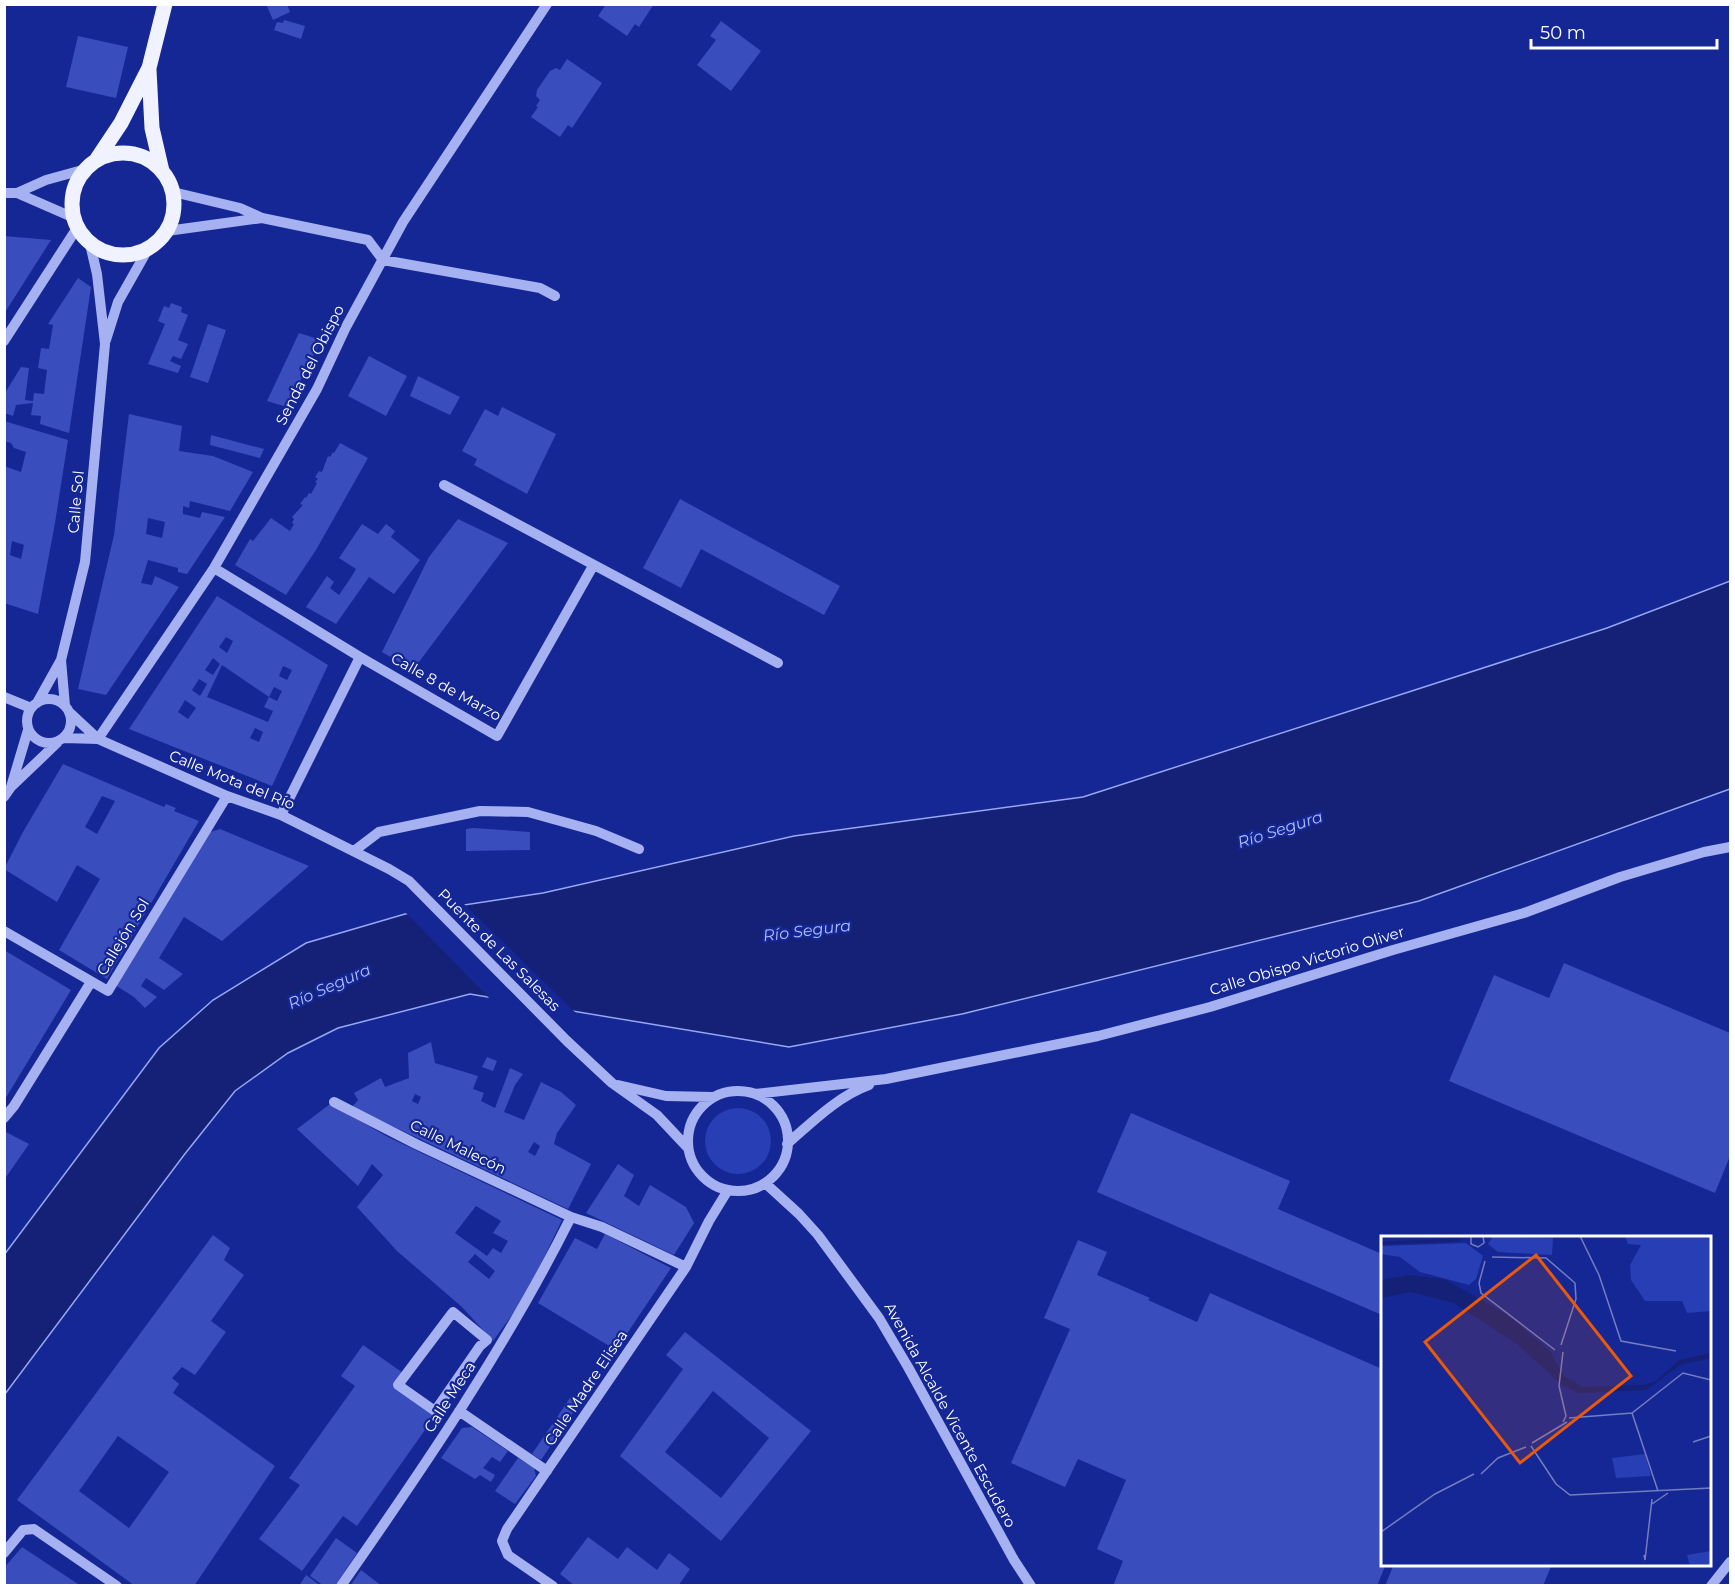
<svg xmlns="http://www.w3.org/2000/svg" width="1735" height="1590" font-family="Montserrat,sans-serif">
	<rect width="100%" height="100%" fill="#152795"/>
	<path fill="#283eb4" d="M705 1141a33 33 0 1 1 66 0a33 33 0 1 1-66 0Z"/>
	<path fill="#142177" stroke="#98a7f4" stroke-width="1.5" d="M1730 581V789L1419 901 962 1014 789 1047 470 994 338 1028 288 1053 235 1091 184 1155 5 1394 4 1255 159 1048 213 1000 306 943 405 914 543 893 794 836 1083 797 1607 628Z"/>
	<path fill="#152795" d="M462 902 578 1015 491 1000 404 911Z"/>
	<path fill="#394dbc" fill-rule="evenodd" d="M266 4H287L290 12 273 20Z
		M602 4H654L639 27 635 24 627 36 598 16 605 6Z
		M284 20 305 26 301 39 274 30 277 22 283 23Z
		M721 21 761 51 731 91 697 65 716 40 710 36Z
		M78 36 128 47 116 98 66 87Z
		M567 59 602 83 572 128 568 125 560 137 531 117 538 107 536 106 540 100 536 96 537 90 550 71 556 68 560 70Z
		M4 236 51 240 4 314Z
		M78 278 91 287 69 433 40 424 41 416 31 415 33 403 16 405 13 416 5 413V393L21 367 29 368 25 400 33 401 34 393 44 394 47 370 38 368 41 348 49 349 53 325 48 324Z
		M171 303 182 307 181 312 188 315 178 340 188 344 181 359 173 356 170 361 181 366 178 373 148 364 165 324 158 321 164 306 169 308Z
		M208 324 226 330 208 383 190 377Z
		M299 333 321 340 287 407 267 401Z
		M369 356 407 376 386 416 348 396Z
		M418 376 460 397 450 415 410 396Z
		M502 407 556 434 527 494 474 465 477 459 462 451 485 409 498 416Z
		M129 414 182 426 179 451 213 456 253 472 230 511 190 501 189 508 183 506V514L200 518 202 512 225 517 187 574 178 572V568L148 560 141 583 152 585 155 576 179 587 106 695 78 689 114 535ZM148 518 165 522 162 538 146 534Z
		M4 421 68 440 55 523 38 614 4 603V466L21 472 26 452 14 448 11 443 4 441ZM12 541 24 545 21 559 10 555Z
		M211 435 264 449 260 458 210 445Z
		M340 443 368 458 316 550 286 595 235 565 250 539 253 541 271 518 290 531 294 524 292 523 294 519 292 517 303 505 300 504 305 497 306 498 309 493 311 494 317 483 315 482 318 479 315 477 319 471 322 472 328 456 330 457 333 452 334 453Z
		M680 499 840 586 824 615 701 549 681 588 643 568Z
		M458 519 508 543 413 670 382 652 429 557Z
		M362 524 378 534 386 524 395 531 391 537 420 560 394 594 369 577 336 624 306 607 327 576 334 582 330 588 339 595 350 579 356 569 339 558Z
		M217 596 328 665 272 786 129 729ZM226 637 233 641 227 653 219 647ZM213 658 220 664 213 675 205 670ZM222 665 269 697 264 707 273 711 268 722 207 697ZM283 666 292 670 287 680 279 676ZM199 679 207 684 200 696 192 690ZM274 687 282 691 277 701 269 697ZM185 700 196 708 188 719 178 712ZM255 728 263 732 259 742 250 738Z
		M63 764 164 807 166 804 176 808 174 811 199 821 107 979 59 950 100 879 77 865 57 902 4 869 23 832ZM102 796 115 801 97 834 85 827Z
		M473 828 530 832V850L466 851V829Z
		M220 829 309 866 222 941 184 917 159 958 183 974 164 990 146 978 141 986 157 997 145 1008 134 997 115 985 207 833Z
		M4 950 71 990 4 1101Z
		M1564 963 1730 1033V1156L1715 1193 1449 1081 1494 975 1549 998Z
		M431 1042 435 1063 478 1076 473 1089 484 1093 481 1101 495 1108 510 1068 523 1074 515 1085 504 1112 524 1120 541 1082 561 1092 576 1105 557 1133 554 1144 591 1164 568 1209 352 1107 358 1100 354 1093 381 1078 385 1087 409 1078 408 1053ZM415 1094 421 1097 418 1104 412 1101ZM534 1142 540 1146 535 1156 528 1152Z
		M487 1057 497 1061 493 1071 482 1067Z
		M330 1104 388 1137 562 1220 525 1297 493 1341 462 1307 397 1251 357 1207 383 1175 372 1164 358 1186 297 1129ZM476 1206 501 1221 493 1233 508 1241 501 1253 493 1248 487 1256 455 1233ZM475 1254 495 1271 489 1279 468 1262Z
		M1131 1113 1290 1181 1278 1209 1382 1254V1315L1097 1192Z
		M4 1131 29 1144 4 1180Z
		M618 1164 634 1175 624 1196 639 1206 650 1185 686 1207 694 1223 674 1255 586 1213Z
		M605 1234 671 1268 616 1350 538 1303 575 1238 597 1249Z
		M213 1235 230 1248 224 1260 244 1275 211 1321 226 1332 195 1375 182 1367 172 1378 179 1384 173 1393 275 1466 194 1586H135L17 1500ZM118 1436 169 1472 129 1528 79 1491Z
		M1078 1240 1107 1252 1097 1275 1150 1298 1148 1300 1197 1322 1210 1293 1382 1369V1564H1386L1377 1586H1113L1123 1561 1097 1549 1126 1480 1078 1459 1065 1487 1011 1463 1070 1329 1044 1318Z
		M685 1332 811 1431 721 1541 620 1456 683 1369 666 1355ZM713 1391 769 1438 721 1498 665 1452Z
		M363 1345 406 1375 398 1385 437 1413 357 1526 343 1516 302 1571 259 1539 300 1485 289 1478 355 1386 341 1376Z
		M572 1395 581 1401 541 1460 532 1454Z
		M472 1427 508 1451 500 1462 492 1457 483 1468 495 1475 491 1482 480 1475 475 1479 441 1458 462 1428Z
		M518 1458 534 1468 536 1476 515 1504 495 1491Z
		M588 1537 618 1559 627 1547 657 1570 669 1553 690 1569 678 1586H575L560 1574Z
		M336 1538 357 1553 335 1586H324L310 1576Z
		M22 1547 81 1586H4V1568Z
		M1394 1564H1552L1543 1586H1385Z
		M361 1570 382 1586H350Z
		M306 1575 321 1586H299Z"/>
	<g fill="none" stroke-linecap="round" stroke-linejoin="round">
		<path stroke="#a6b1f2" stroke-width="10" d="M173 192 240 208 262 218 368 240 383 260 540 288 555 296
			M4 193H17L72 217
			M17 193 46 180 86 169
			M167 231 262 218
			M106 340 118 302 148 249
			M4 341 77 228
			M444 485 778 663
			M214 568 360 657 497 736 593 566
			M61 660 65 706
			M4 697 31 708
			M27 721a22 22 0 1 1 44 0a22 22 0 1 1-44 0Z
			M37 703 61 660 85 562 105 344 97 274 90 244
			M69 712 98 739 227 796 281 815 389 869 409 881 567 1041 612 1083 657 1115 688 1148
			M64 738 98 739
			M98 739 214 568 317 389 346 327 403 222 547 4
			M11 787 28 730
			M4 797 11 787 58 742
			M281 815 360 657
			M354 851 379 832 480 811 528 812 596 831 639 849
			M4 931 108 991 227 796
			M618 1085 666 1096 713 1097
			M688 1141a50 50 0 1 1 100 0a50 50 0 1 1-100 0Z
			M755 1094 886 1079 1098 1036 1210 1007 1393 950 1524 913 1620 877 1704 852 1730 847
			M334 1102 416 1144 571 1217 602 1227 686 1267
			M4 1118 14 1106 91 982
			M787 1144C811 1123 838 1096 869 1085
			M765 1183 799 1214 818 1235 879 1318 908 1367 1014 1560 1031 1586
			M453 1312 487 1340 480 1346 435 1411 398 1385Z
			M459 1411 547 1471
			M4 1553 23 1530 34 1529 117 1586
			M341 1586C424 1467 506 1347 571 1217
			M553 1586 508 1555 502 1541 507 1529 686 1267 709 1221 728 1190
			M1711 1586 1730 1562"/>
		<path stroke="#f0f2ff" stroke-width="15" d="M149 70 152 128 162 171
			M72 204a51 51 0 1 1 102 0a51 51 0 1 1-102 0Z
			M97 159 121 123 149 68 165 4"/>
	</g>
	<g text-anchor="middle" stroke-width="4.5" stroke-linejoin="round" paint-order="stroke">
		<g font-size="15" fill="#fff" stroke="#152795">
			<text transform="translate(310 365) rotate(-63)" y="5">Senda del Obispo</text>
			<text transform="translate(76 502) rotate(-85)" y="5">Calle Sol</text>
			<text transform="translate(446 687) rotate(29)" y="5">Calle 8 de Marzo</text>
			<text transform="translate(232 780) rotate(22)" y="5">Calle Mota del Río</text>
			<text transform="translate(123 937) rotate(-59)" y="5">Callejón Sol</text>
			<text transform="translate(499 950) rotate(45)" y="5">Puente de Las Salesas</text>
			<text transform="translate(1307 961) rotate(-17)" y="5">Calle Obispo Victorio Oliver</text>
			<text transform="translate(458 1147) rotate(26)" y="5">Calle Malecón</text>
			<text transform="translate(586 1388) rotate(-56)" y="5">Calle Madre Elisea</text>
			<text transform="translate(450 1397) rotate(-57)" y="5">Calle Meca</text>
			<text transform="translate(950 1415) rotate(61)" y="5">Avenida Alcalde Vicente Escudero</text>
		</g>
		<g font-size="16" font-style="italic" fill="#b2bdf8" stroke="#152795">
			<text transform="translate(1280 829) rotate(-18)" y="6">Río Segura</text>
			<text transform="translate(807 930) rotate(-7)" y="6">Río Segura</text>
			<text transform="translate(329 986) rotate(-24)" y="6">Río Segura</text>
		</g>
	</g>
	<g transform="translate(1381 1236)">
		<rect width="330" height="330" fill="#152795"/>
		<path d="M112 0 172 2 171 19 117 16 107 8ZM244 0H330V75L306 77 301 65H264L250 44 249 29 260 9 247 8ZM85 7 102 20 95 43 88 49 39 36 19 21 0 18V10ZM264 218 270 240 235 242 231 222ZM330 315V330H309L306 319Z" fill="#283eb4"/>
		<path d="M28 39 63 43 125 78 169 115 183 140 202 151 262 149 275 145 298 124 330 117V122L299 129 265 154 197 157 181 149 136 108 73 67 29 56 0 62V44Z" fill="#142177"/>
		<path fill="none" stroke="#142177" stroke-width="3" d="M0 7 79 4"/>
		<path fill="none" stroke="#737dbf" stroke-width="1.5" d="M90 0V8L97 11 103 7 102 0M199 0 218 39 240 105 295 115M111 21 165 22 194 47 195 63 180 109M104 25 98 47 100 57 174 114M182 116 178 150 185 180 182 186M251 177 277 255M188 182 251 177 302 137 330 144M312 206 330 200M151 207 186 186M150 210 175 248 189 259 330 252M100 238 117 222 145 211M271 268 287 257M0 296 54 258 93 238M263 319 264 324 271 263"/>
		<path fill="#e8590c" fill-opacity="0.15" stroke="#e8590c" stroke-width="3" d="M155 19 250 140 139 227 44 106Z"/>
		<rect width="330" height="330" fill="none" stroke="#fff" stroke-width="3"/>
	</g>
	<rect width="1735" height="1590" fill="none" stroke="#ffffff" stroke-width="12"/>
	<path d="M1531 39v9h186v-9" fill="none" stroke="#ffffff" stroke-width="3"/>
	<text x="1540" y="39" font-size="18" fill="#ffffff" stroke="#152795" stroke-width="4.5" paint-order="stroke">50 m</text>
</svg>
